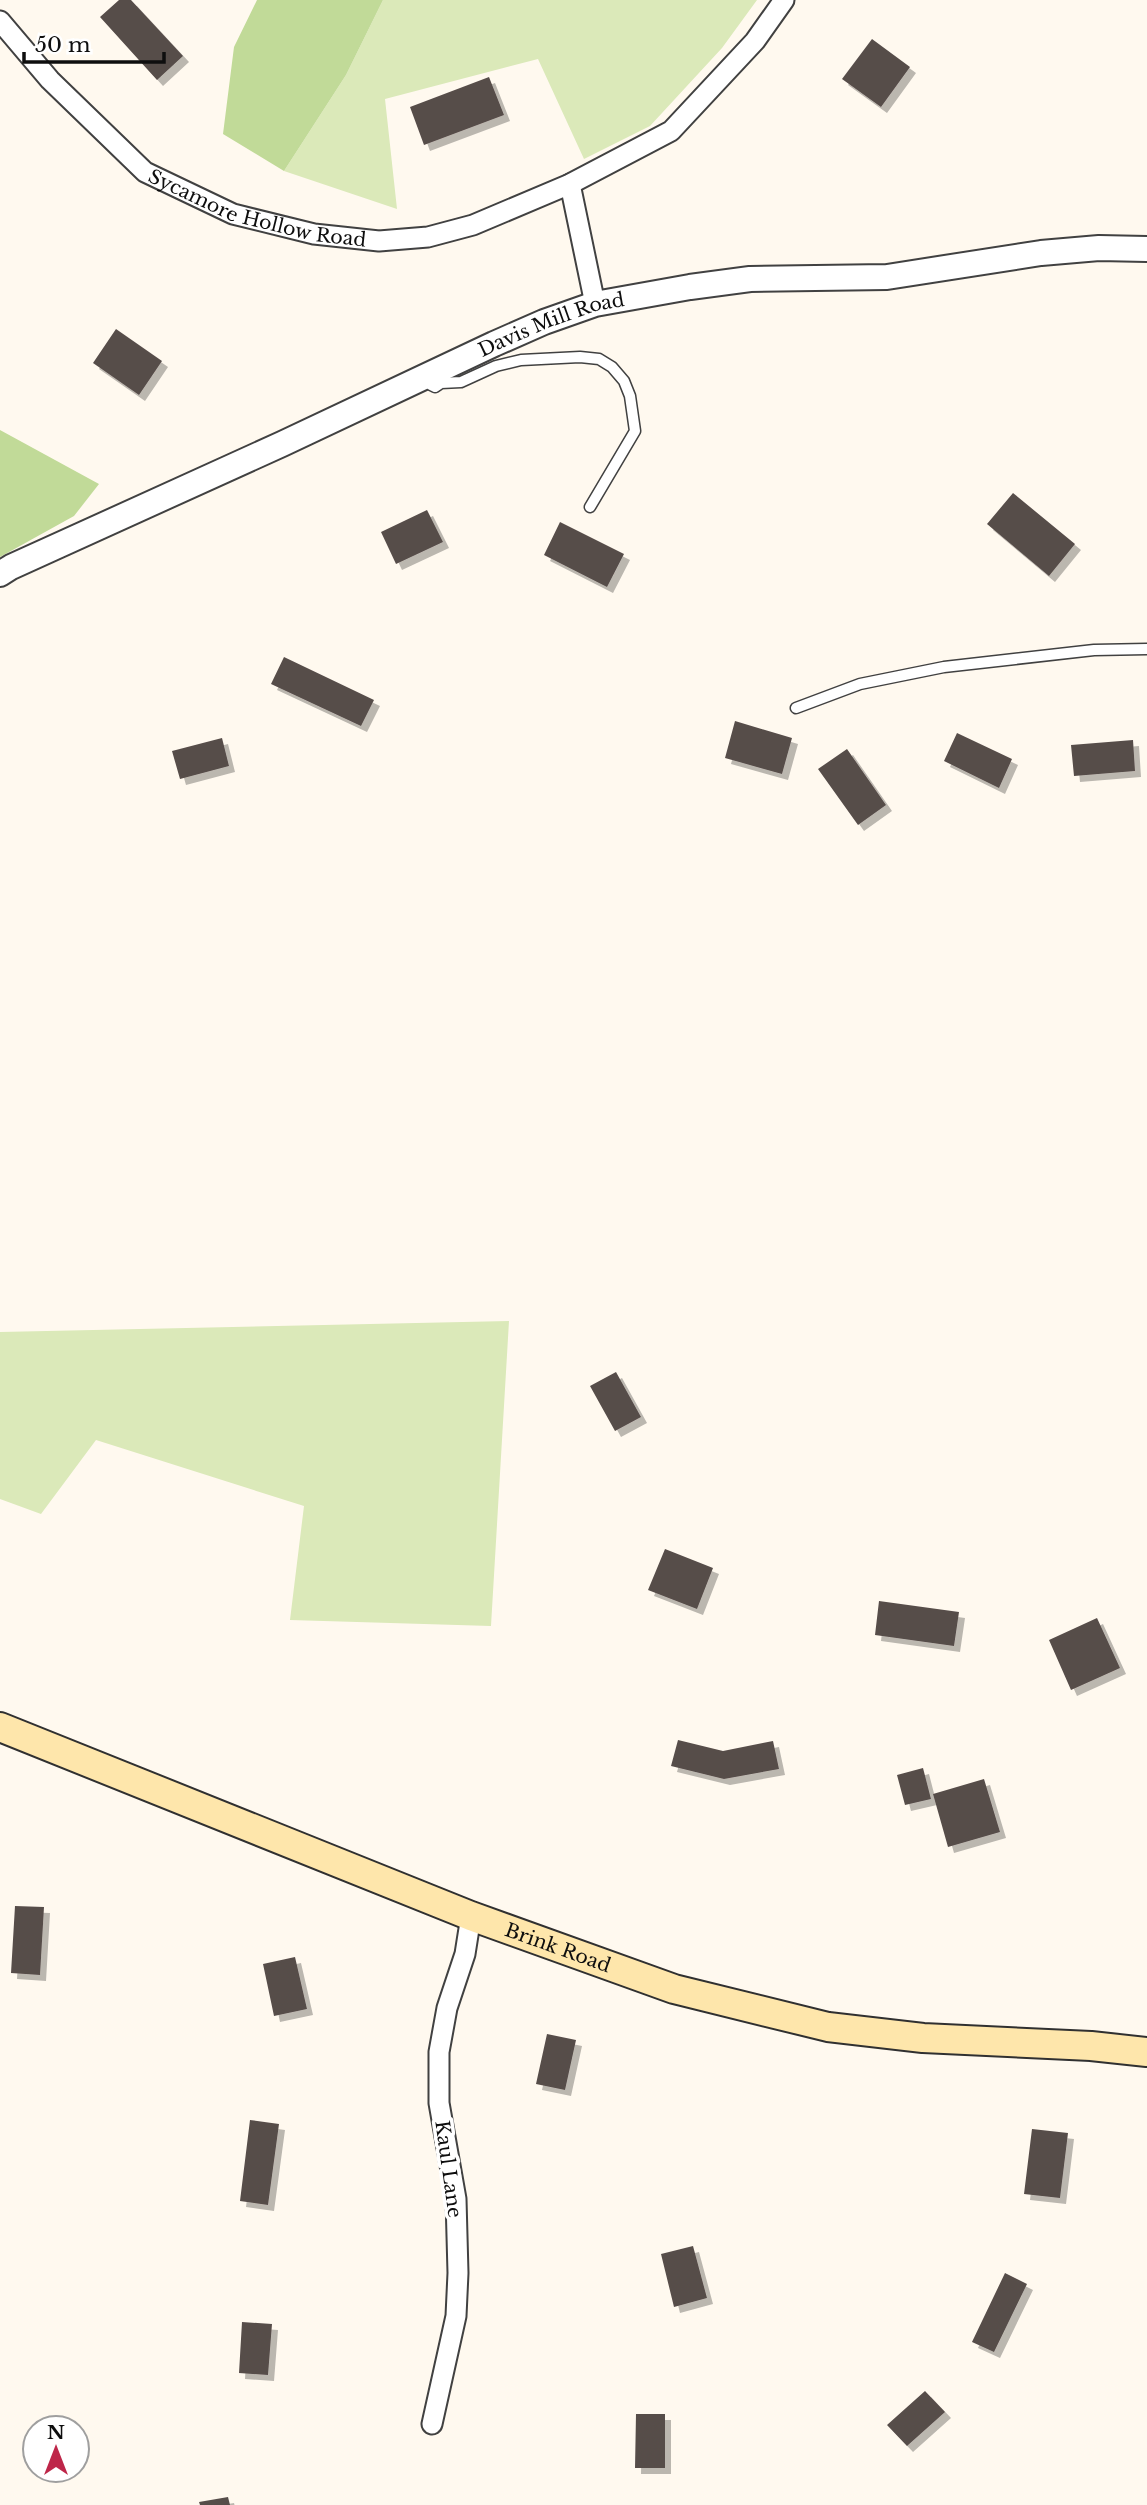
<svg xmlns="http://www.w3.org/2000/svg" width="1147" height="2505" font-family="'Libre Baskerville',serif">
	<defs>
		<filter id="shadow"><feDropShadow dx="6" dy="6" stdDeviation="0" flood-color="#0004"/></filter>
	</defs>
	<rect width="100%" height="100%" fill="#fff9ef"/>
	<path fill="#dbe9b9" d="M383 0H757L722 48 650 126 584 159 538 59 385 99 397 209 284 171 346 75Z
		M509 1321 491 1626 290 1620 304 1506 96 1440 41 1514 0 1499V1332Z"/>
	<path fill="#c1da98" d="M257 0H383L346 75 284 171 223 134 234 47Z
		M0 430 99 484 74 516 0 557Z"/>
	<path fill="#574d4a" filter="url(#shadow)" d="M119 0H131L183 56 157 80 100 17Z
		M872 39 910 67 881 107 842 79Z
		M489 77 504 115 424 145 410 107Z
		M116 329 162 361 139 395 93 363Z
		M1013 493 1075 544 1049 576 987 524Z
		M427 510 443 542 396 564 381 532Z
		M560 522 624 554 607 587 544 555Z
		M284 657 374 700 361 726 271 684Z
		M735 721 792 738 782 774 725 758Z
		M957 733 1012 759 999 788 944 761Z
		M222 738 229 766 180 779 172 751Z
		M1133 740 1135 771 1074 776 1071 745Z
		M847 749 886 805 858 825 818 769Z
		M616 1372 641 1417 615 1431 590 1386Z
		M665 1549 713 1568 697 1609 648 1590Z
		M879 1601 959 1612 954 1646 875 1635Z
		M1097 1618 1120 1668 1071 1690 1049 1640Z
		M678 1740 723 1751 773 1741 779 1769 724 1779 671 1766Z
		M923 1768 931 1799 905 1805 897 1775Z
		M984 1779 1000 1832 948 1847 933 1794Z
		M15 1906 44 1907 40 1975 11 1973Z
		M295 1957 307 2009 274 2016 263 1964Z
		M547 2034 576 2040 565 2090 536 2084Z
		M250 2120 279 2124 268 2205 240 2201Z
		M1032 2129 1068 2133 1060 2198 1024 2194Z
		M693 2246 707 2298 674 2307 661 2254Z
		M1005 2273 1027 2284 994 2352 972 2342Z
		M242 2322 272 2324 268 2375 239 2373Z
		M925 2391 945 2412 907 2446 887 2425Z
		M636 2414H665V2468H635Z
		M228 2497 230 2505H200L199 2502Z"/>
	<g fill="none" stroke-linecap="round" stroke-linejoin="round">
		<g stroke="#414141" stroke-width="13">
			<path id="service" d="M429 377 431 385 435 387 441 383 461 382 496 366 521 360 580 357 599 359 612 367 624 381 630 396 635 431 590 507
				M796 708 860 684 944 667 1094 650 1147 649"/>
		</g>
		<g stroke="#414141" stroke-width="23">
			<g id="minor">
				<path id="s1" d="M0 21 50 80 145 172 233 214 314 234 379 241 428 237 473 225 570 184 671 131 755 41 784 0"/>
				<path d="M570 184 595 304"/>
				<path d="M432 2424 456 2316 458 2273 456 2199 439 2103V2052L447 2008 465 1954 471 1916"/>
			</g>
		</g>
		<g stroke="#414141" stroke-width="28">
			<g id="tertiary">
				<path id="s2" d="M0 574 11 567 282 444 494 344 544 322 595 304 690 287 750 279 887 277 1041 253 1099 248 1147 249"/>
			</g>
		</g>
		<g stroke="#303030" stroke-width="32">
			<g id="secondary">
				<path id="s3" d="M0 1727 471 1916 674 1989 828 2027 923 2038 1091 2046 1147 2052"/>
			</g>
		</g>
		<use href="#service" stroke="#fff" stroke-width="10"/>
		<use href="#minor" stroke="#fff" stroke-width="19"/>
		<use href="#tertiary" stroke="#fff" stroke-width="24"/>
		<use href="#secondary" stroke="#fee6ab" stroke-width="28"/>
	</g>
	<g text-anchor="middle" stroke-width="7" stroke-linejoin="round" paint-order="stroke">
		<g font-size="19" fill="#0e0e0e" stroke="#fff">
			<text dy="7" stroke="none"><textPath href="#s1" startOffset="329">Sycamore Hollow Road</textPath></text>
			<text dy="7" stroke="none"><textPath href="#s2" startOffset="606">Davis Mill Road</textPath></text>
			<text dy="7" stroke="none"><textPath href="#s3" startOffset="600">Brink Road</textPath></text>
			<text transform="translate(449 2169) rotate(82)" y="7">Kaul Lane</text>
		</g>
	</g>
	<g transform="translate(56 2449)"><circle r="33" fill="#ffffff" stroke="#9f9f9f" stroke-width="2"/>
	<path d="M0-5L12 26L0 18L-12 26Z" fill="#be2649"/>
	<text y="-10" font-size="19" font-weight="bold" text-anchor="middle" fill="#0e0e0e">N</text>
	</g>
	<path d="M24 52v10h140v-10" fill="none" stroke="#0e0e0e" stroke-width="3.5"/>
	<text x="35" y="52" font-size="21" fill="#0e0e0e" stroke="#ffffff" stroke-width="5" paint-order="stroke">50 m</text>
</svg>
